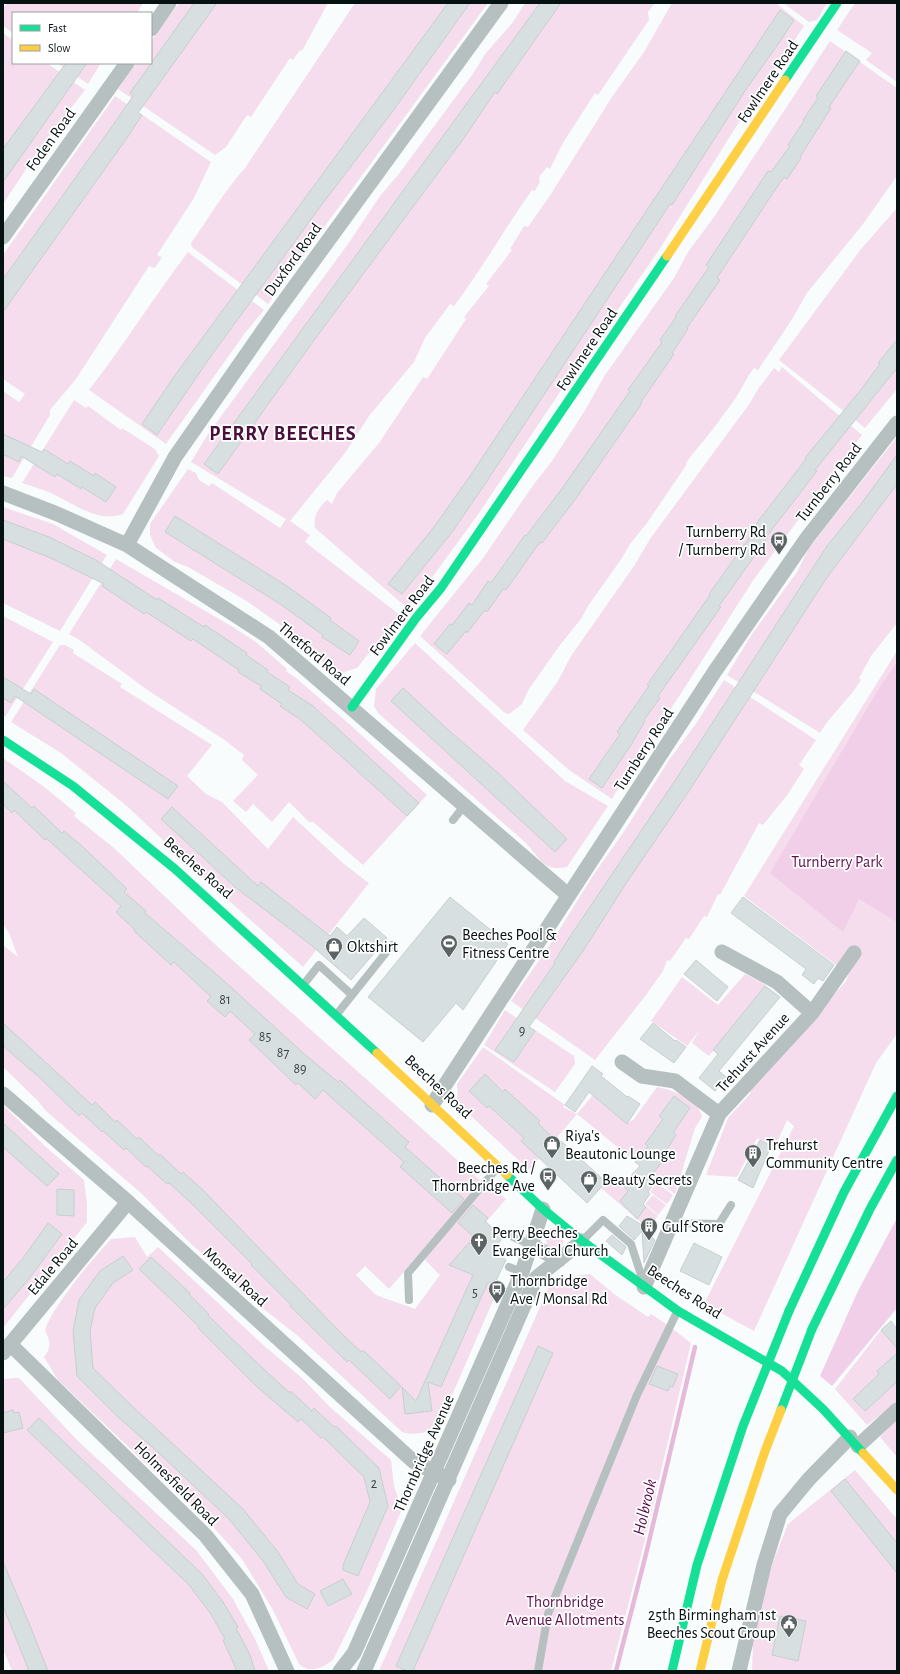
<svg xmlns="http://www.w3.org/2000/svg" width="900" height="1674" font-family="'Alegreya Sans',sans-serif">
	<rect width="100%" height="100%" fill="#f8fcfc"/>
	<path fill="#f5ddee" d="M7 3H143L137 13H13V33L3 26V8Z
		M179 3H328L302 51 300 50 293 60 290 58 251 117 247 115 226 147 215 155 118 89 136 63H151V41Z
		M355 3H488L268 304 192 247 191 243C209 218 224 191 245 168Z
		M525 3H655L648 12 649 20 598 95 595 93 563 143 550 169 547 167 539 177 540 182 535 191 532 190C505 228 482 269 454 306L450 304 425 338 414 362 369 416 345 453 290 521 310 535 305 542 400 615 357 668 341 673 321 661 279 624 245 600 188 567 175 562 156 548 150 535V524L188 469 196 473 199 480 209 486 212 483 280 528 286 519 191 462 208 434 348 244 380 196 398 175 472 75 486 53 513 22Z
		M672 3H776L804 26 734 130 659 250 603 331 570 377 477 516 436 572 407 608 315 528C313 515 318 509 327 500L332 504 337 493 379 443 423 377 427 379 466 319 464 317 489 286 486 284 512 250 510 249 524 226 528 227 551 194 612 97 644 52Z
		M783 3H827L817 20 809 22Z
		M855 3H897V82L866 60 872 53 837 30Z
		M3 33 13 40V63H47L85 90 42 145 3 204Z
		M830 41 897 88V176L863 224 807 293 791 321 758 370 754 368C746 378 741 391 733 402 726 411 720 420 713 429 704 441 694 451 686 463L687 464 647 523 630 544 622 558 588 606 581 619 560 645 529 689 522 704 509 714 505 713 420 636 483 558 534 484 552 461 584 412 605 375 674 278 688 252 714 217Z
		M57 63H101L88 84Z
		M115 96 211 162 194 198 157 255 162 257 155 268 149 266 76 379 50 410V415L12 478 3 476V391L19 402 25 394 3 379V255Z
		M897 208V389L865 428 779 360 861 249Z
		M188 252 264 310 245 333 166 444 89 390C124 345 154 297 188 252Z
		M782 367 862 435 754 579 680 695 634 762 612 799 569 770 523 730 558 681 571 656 634 566 650 539 750 403 758 389 774 368 779 372Z
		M74 400 86 408 88 406 121 430 122 428 155 449 159 456 123 514C98 523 74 504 51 493 42 489 31 486 22 483Z
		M897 437V623L871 656 859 678 861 680C849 700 831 714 820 733L727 675 752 634 797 572 809 548Z
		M3 507 53 524 107 555 60 631 3 603Z
		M116 559 233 627 256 642 287 669 286 671 296 678 347 722 427 795 363 865 312 821 310 823 289 802 272 822 253 804 246 812 233 801 258 775 242 760 244 755 223 739 146 689 81 641 69 634Z
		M3 616 53 642 5 717 3 716Z
		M415 643 565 781 608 806 567 867C544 872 540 859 526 843L378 713 374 706 376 689Z
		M60 645H65L74 650 73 653 122 684 120 687 212 745 187 776 206 794 222 802 268 849 293 817 344 864 369 883 303 967 188 864 128 807 61 753 11 722Z
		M897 651V1034L876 1063 754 1331 704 1304 794 1126 787 1120 775 1147 757 1138 737 1177 706 1175 728 1118 751 1093 749 1091 846 981 856 955 840 968 744 896Z
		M724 680 816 740 799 765 804 769 788 794 763 825 759 823 720 895 718 894 707 917 704 916 689 939 686 938 670 961 667 960 663 971 646 995 595 1060 511 1001 551 943 594 874 625 830 669 760 695 725Z
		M3 758 43 786 76 813 74 816 114 848 220 949 482 1182 389 1289 365 1266 356 1275 376 1295 415 1309 440 1275 425 1260 429 1253 488 1184 506 1199 449 1265 499 1287 439 1425C429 1433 414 1436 402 1432L298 1336 242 1292 224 1272 191 1244 142 1194 46 1111 38 1101 3 1067V945L18 957 9 933 3 924Z
		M745 974 766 985 709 1056 692 1043 699 1031 687 1046 651 1021 682 977 718 1005Z
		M505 1010 574 1056 575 1064 555 1092 484 1045Z
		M483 1047 565 1105 563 1107 577 1114 593 1095 627 1124 634 1119 657 1087C673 1090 699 1099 702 1117L695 1128 675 1194 577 1114 529 1170 458 1104 457 1084Z
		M3 1105 46 1147 84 1180 87 1204V1222L3 1328Z
		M612 1178 658 1216 649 1226 644 1225 601 1188Z
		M657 1183 673 1195 667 1204 650 1192Z
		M653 1195 666 1205 658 1215 645 1204Z
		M553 1228 562 1233C564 1242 564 1246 557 1252L547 1246 546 1239 548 1229Z
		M135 1237 147 1257 158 1247 261 1343 302 1378 331 1408 391 1460 394 1486 402 1509 367 1591 333 1660C323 1668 309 1674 299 1664L273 1610 242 1559 196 1508 162 1479 58 1380 44 1357C51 1348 51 1341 45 1331 50 1309 94 1257 111 1239Z
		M590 1274 614 1294 648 1317 651 1314 669 1326 691 1343 642 1552 611 1671H379L551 1282 555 1279Z
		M881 1330 897 1347V1402L867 1425 835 1389Z
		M14 1378H19L77 1440 196 1550 233 1599 255 1639 269 1671H12L3 1649V1379Z
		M897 1419V1457L880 1437Z
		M855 1470 897 1519V1671H752L753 1644 767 1577 788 1524Z"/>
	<path fill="#f2cfe8" d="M897 662V922L859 899 843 932 770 873 881 685Z
		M897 1218V1308L832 1386 820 1376 858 1291Z"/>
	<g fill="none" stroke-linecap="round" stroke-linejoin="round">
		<path stroke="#e6b9d9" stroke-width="4.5" d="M616 1671 646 1554 695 1347"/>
	</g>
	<path fill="#d8dfe0" stroke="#c7cfcf" d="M194 3H217L138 113 142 115 127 138 3 312V279L113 125 133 96 130 93Z
		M448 3H470L390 115 323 203 211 356 157 435 142 424 173 378Z
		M540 3H561L497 94 495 92 464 138 315 339 218 474 204 464Z
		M780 10 794 20 779 43 747 88 672 205 670 204 653 230 485 484 453 531 402 594 388 584 434 527 470 476Z
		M846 51 860 61 829 107 831 108 800 157 801 158 787 179 784 177 775 190 717 278 720 280 687 328 688 329 672 353 674 354 641 402 642 403 577 497 542 543 540 542 506 590 504 588 487 612 485 610 467 633 466 631 447 654 434 644 450 624 452 625 469 603 472 605 488 581 491 583 525 535 526 536 561 490 630 391 628 390 662 342 660 340 676 317 675 316 709 267 706 265 768 171 771 172 790 146 788 145 804 121 803 120 818 98 816 96Z
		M66 63H87L3 182V149Z
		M897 340V368L815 470 817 471 767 536 768 537 719 606 721 607 658 696 660 698 644 720 645 721 631 745 602 788 589 779 620 734 617 732 649 686 647 685 710 595 709 594 749 538 757 525 756 524 806 459 805 458 863 387 880 364 878 363Z
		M3 434 42 452 44 449 68 464 70 461 94 476 95 473 116 487 106 502 82 487 81 489 57 474 55 477 21 456 19 462 7 456 3 455Z
		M897 455V484L826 579 689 791 627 882 583 951 529 1027 535 1031 514 1062 495 1050 555 963 554 962 569 938 676 779 827 546 861 504Z
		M175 516 287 586 331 618 330 620 359 641 350 655 322 637 323 635 280 604 165 532Z
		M3 520 49 537 96 560 157 600 158 598 204 627 205 625 247 653 246 655 268 670 267 672 290 687 288 690 313 706 419 803 407 816 301 720 280 706 282 704 260 689 261 686 238 672 239 670 193 639 191 641 146 612 144 614 102 586 104 584 53 559 3 539Z
		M3 677 31 694 34 689 178 786 168 799 15 696 11 703 3 698Z
		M403 688 445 727 497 772 567 839 555 852 391 701Z
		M3 781 32 808 34 806 62 833 64 831 82 846 127 889 124 892 146 911 145 913 222 979 302 1052 338 1082 340 1080 409 1142 405 1147 464 1199 452 1213 400 1167 404 1162 323 1090 315 1099 298 1083 296 1085 249 1040 255 1034 230 1011 225 1017 207 1001 211 997 174 962 171 965 134 931 135 930 116 912 121 906 46 838 45 840 14 810 12 813 3 804Z
		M172 807 258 886 261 882 330 936 337 927 347 936 364 918 387 938 351 980 311 945 235 887 161 819Z
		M450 897 508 944 463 1010 456 1003 423 1042 368 997Z
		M743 897 834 965 823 981 818 978 814 984 802 975 806 969 731 913Z
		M696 960 728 987 717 1001 684 974Z
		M765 986 780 997 719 1071 726 1077 715 1091 699 1078 718 1054 713 1050Z
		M3 1023 92 1105 95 1102 115 1122 117 1120 137 1139 139 1137 159 1156 160 1154 181 1174 183 1172 204 1191 339 1331 361 1352 363 1350 401 1386 390 1399 349 1360 347 1362 290 1306 291 1305 251 1265 252 1264 190 1202 169 1183 167 1184 147 1166 146 1167 126 1148 124 1150 103 1131 102 1132 82 1113 79 1116 40 1078 3 1046Z
		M653 1023 675 1041 676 1040 686 1047 674 1063 640 1039Z
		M592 1066 603 1074 601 1076 627 1097 628 1096 640 1104 627 1124 589 1092 575 1112 565 1105Z
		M485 1074 503 1092 505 1089 540 1121 538 1123 547 1132 559 1143 561 1141 606 1182 587 1203 521 1141 524 1138 489 1106 487 1108 469 1091Z
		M674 1096 690 1108 673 1133 676 1135 661 1159 663 1161 649 1178 655 1182 648 1192 650 1194 643 1204 646 1207 637 1219 620 1201 628 1191 622 1185 640 1166 635 1162 648 1146 645 1144 663 1119 659 1116Z
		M3 1123 59 1174 47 1186 3 1147Z
		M760 1140 771 1146 753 1188 738 1180Z
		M57 1189 74 1190V1216L57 1215Z
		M473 1205 488 1218 485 1221 502 1237 495 1252 506 1260 494 1285 488 1282 441 1387 428 1382 432 1411 405 1414 402 1387 416 1401 473 1275 449 1265 474 1237 458 1223Z
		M627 1216 645 1227 643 1230 655 1240 644 1263 642 1231 634 1240 619 1226Z
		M48 1223 62 1234 29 1279 3 1309V1282L23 1258Z
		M612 1235 626 1247 622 1255 606 1241Z
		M694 1243 722 1257 709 1285 680 1271Z
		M123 1256 133 1270 113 1283 95 1308 90 1331 93 1368 132 1406 243 1509 278 1552 298 1584 315 1594 307 1609 286 1597 263 1561 229 1519 161 1455 117 1416 77 1376 73 1331 79 1300 100 1271Z
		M151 1257 190 1293 189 1294 209 1314 208 1315 227 1334 270 1375 290 1393 291 1391 312 1411 314 1408 334 1427 336 1426 379 1468 388 1506 358 1576 343 1570V1565L370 1502 364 1477 323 1437 321 1438 301 1419 298 1422 256 1386 198 1328 199 1327 180 1308 139 1269Z
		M891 1321 897 1329V1348L881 1330Z
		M538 1346 553 1353 413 1671H407L396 1666Z
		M897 1353V1382L865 1411 853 1399 879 1374 877 1371Z
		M657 1366 678 1374 673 1387 670 1386 668 1391 649 1384Z
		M13 1410 14 1413 19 1412 23 1428 3 1433V1413Z
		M39 1418 202 1574 223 1602 238 1627 236 1628 250 1655 255 1671H237L223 1640 225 1639 211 1614 189 1585 27 1430Z
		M845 1479 897 1543V1573L831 1491Z
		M3 1562 31 1628 48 1671H29L3 1606Z
		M343 1579 352 1594 328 1606 320 1591Z
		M780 1616 806 1621 798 1661 772 1655Z"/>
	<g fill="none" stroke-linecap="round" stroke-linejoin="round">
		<path stroke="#b6c0c0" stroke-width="8" d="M453 820 464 806
			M304 984 319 965 352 995
			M337 1014 392 945
			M672 1223 719 1224 731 1205
			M509 1235 531 1245
			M582 1241 603 1220 631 1244 642 1278
			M509 1267 522 1272
			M409 1300 408 1273 498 1167
			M538 1671 548 1614 637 1395 677 1312"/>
		<path stroke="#b6c0c0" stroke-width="15" d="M151 29 169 3
			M3 237 127 63
			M3 493 55 513 127 545 269 637 568 895
			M127 545 175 457 274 315 501 3
			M722 952 777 982 812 1013
			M622 1062 642 1076 675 1081 719 1114
			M3 1094 128 1202 413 1461 449 1480
			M432 1105 715 671 807 538 897 423
			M531 1245 559 1260
			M644 1287 719 1114 812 1013 854 953
			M10 1344 206 1536 252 1594 287 1671
			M3 1353 128 1202
			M858 1446 897 1410
			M340 1671 354 1653 522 1272 543 1209
			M364 1671 536 1278 582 1241
			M739 1671 764 1565 780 1514 809 1479 850 1437"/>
		<path stroke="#16e098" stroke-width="9" d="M785 80 837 3
			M352 707 416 618 441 588 667 256
			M3 740 73 786 175 869 377 1053
			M507 1175 543 1209 582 1241 678 1311 782 1371 823 1409 863 1453
			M789 1311 844 1192 897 1096
			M812 1329 870 1209 897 1160"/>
		<path stroke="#ffcf43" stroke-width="9" d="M667 256 785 80
			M377 1053 507 1175
			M863 1453 897 1490"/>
		<path stroke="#16e098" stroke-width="9" d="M781 1410 812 1329
			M672 1671 697 1565 743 1426 789 1311"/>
		<path stroke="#ffcf43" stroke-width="9" d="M700 1671 722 1580 765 1451 781 1410"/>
	</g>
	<defs>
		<g id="bus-pin" transform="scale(0.9)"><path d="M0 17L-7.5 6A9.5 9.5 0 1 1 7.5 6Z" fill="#5b6364" stroke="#fff"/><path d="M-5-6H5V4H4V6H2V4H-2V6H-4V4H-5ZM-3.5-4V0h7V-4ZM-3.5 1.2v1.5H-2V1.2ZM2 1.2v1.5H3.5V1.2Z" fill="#fff"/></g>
		<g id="stadium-pin" transform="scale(0.9)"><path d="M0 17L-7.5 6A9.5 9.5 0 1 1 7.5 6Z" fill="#5b6364" stroke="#fff"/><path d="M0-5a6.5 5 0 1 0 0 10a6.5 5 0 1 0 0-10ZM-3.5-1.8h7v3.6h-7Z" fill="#fff"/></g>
		<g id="shop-pin" transform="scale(0.9)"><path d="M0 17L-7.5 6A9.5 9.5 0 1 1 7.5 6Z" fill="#5b6364" stroke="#fff"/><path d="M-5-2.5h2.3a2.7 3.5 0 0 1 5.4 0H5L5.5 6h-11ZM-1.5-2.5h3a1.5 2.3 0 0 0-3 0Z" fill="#fff"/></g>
		<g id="building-pin" transform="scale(0.9)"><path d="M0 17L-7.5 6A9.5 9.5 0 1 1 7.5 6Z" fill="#5b6364" stroke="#fff"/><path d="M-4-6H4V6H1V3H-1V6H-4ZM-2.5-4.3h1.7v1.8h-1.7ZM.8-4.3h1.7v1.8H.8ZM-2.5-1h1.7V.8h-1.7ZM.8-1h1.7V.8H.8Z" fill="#fff"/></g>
		<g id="church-pin" transform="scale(0.9)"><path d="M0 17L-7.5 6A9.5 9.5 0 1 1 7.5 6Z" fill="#5b6364" stroke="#fff"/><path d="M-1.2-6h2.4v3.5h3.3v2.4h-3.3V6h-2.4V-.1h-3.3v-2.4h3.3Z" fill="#fff"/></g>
		<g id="civic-pin" transform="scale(0.9)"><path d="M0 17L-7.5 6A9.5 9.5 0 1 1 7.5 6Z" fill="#5b6364" stroke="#fff"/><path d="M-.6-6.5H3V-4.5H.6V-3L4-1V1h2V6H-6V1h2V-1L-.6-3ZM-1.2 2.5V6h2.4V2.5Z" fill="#fff"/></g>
	</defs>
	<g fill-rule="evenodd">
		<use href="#bus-pin" x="779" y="540"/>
		<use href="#stadium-pin" x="449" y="943"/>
		<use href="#shop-pin" x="334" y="946"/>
		<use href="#shop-pin" x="552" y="1144"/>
		<use href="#building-pin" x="753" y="1153"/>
		<use href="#bus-pin" x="548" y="1176"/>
		<use href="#shop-pin" x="589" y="1179"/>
		<use href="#building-pin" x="649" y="1226"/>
		<use href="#church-pin" x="479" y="1241"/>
		<use href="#bus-pin" x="497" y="1289"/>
		<use href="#civic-pin" x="789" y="1623"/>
	</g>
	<g text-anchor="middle" stroke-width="3.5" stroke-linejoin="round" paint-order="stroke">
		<g font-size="14" fill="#3a4446">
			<text x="225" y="1004">81</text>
			<text x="522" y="1035">9</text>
			<text x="265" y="1041">85</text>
			<text x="283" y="1057">87</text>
			<text x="300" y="1073">89</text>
			<text x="475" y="1297">5</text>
			<text x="374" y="1488">2</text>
		</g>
		<g font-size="16" fill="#061112" stroke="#fff">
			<text transform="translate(767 81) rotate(-56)" y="6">Fowlmere Road</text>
			<text transform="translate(50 139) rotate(-54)" y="6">Foden Road</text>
			<text transform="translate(292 259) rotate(-54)" y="6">Duxford Road</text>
			<text transform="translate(586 349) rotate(-56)" y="6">Fowlmere Road</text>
			<text transform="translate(828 482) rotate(-52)" y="6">Turnberry Road</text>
			<text transform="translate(401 615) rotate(-53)" y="6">Fowlmere Road</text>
			<text transform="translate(315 653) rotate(40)" y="6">Thetford Road</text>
			<text transform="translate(643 749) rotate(-57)" y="6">Turnberry Road</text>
			<text transform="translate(199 867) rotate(41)" y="6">Beeches Road</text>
			<text transform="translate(752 1052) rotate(-48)" y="6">Trehurst Avenue</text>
			<text transform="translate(439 1086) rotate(43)" y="6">Beeches Road</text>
			<text transform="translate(52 1266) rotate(-50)" y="6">Edale Road</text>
			<text transform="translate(236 1276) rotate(42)" y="6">Monsal Road</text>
			<text transform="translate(685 1291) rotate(33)" y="6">Beeches Road</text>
			<text transform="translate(423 1453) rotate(-66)" y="6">Thornbridge Avenue</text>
			<text transform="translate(177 1483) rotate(45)" y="6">Holmesfield Road</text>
		</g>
		<g font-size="16" fill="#061112" stroke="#fff" text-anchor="start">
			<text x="766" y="537" text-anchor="end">Turnberry Rd<tspan x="766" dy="18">/ Turnberry Rd</tspan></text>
			<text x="462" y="940">Beeches Pool &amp;<tspan x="462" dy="18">Fitness Centre</tspan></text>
			<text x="347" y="952">Oktshirt</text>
			<text x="565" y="1141">Riya's<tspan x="565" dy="18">Beautonic Lounge</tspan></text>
			<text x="766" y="1150">Trehurst<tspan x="766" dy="18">Community Centre</tspan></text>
			<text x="535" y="1173" text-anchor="end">Beeches Rd /<tspan x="535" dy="18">Thornbridge Ave</tspan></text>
			<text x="602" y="1185">Beauty Secrets</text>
			<text x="662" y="1232">Gulf Store</text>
			<text x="492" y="1238">Perry Beeches<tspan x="492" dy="18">Evangelical Church</tspan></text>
			<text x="510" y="1286">Thornbridge<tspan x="510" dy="18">Ave / Monsal Rd</tspan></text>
			<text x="776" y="1620" text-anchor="end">25th Birmingham 1st<tspan x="776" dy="18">Beeches Scout Group</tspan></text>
		</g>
		<g font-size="16" fill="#5e104d" stroke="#fff">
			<text x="837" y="867">Turnberry Park</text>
			<text x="565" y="1607">Thornbridge<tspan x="565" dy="18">Avenue Allotments</tspan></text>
		</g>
		<g font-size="17" font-style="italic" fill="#530243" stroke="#fff">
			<text transform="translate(644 1507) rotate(-77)" y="6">Holbrook</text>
		</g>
		<g font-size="20" font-weight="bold" letter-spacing="1" fill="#48103b" stroke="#fff">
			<text x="283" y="440">PERRY BEECHES</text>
		</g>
	</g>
	<rect width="900" height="1674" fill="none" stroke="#061112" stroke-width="8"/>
	<rect x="12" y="12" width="140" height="52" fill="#ffffff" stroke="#9ba0a0"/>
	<rect x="20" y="25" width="20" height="6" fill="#16e098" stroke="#9ba0a0"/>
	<text x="48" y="32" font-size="12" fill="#061112">Fast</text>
	<rect x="20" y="45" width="20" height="6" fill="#ffcf43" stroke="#9ba0a0"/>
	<text x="48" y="52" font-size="12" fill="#061112">Slow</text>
</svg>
